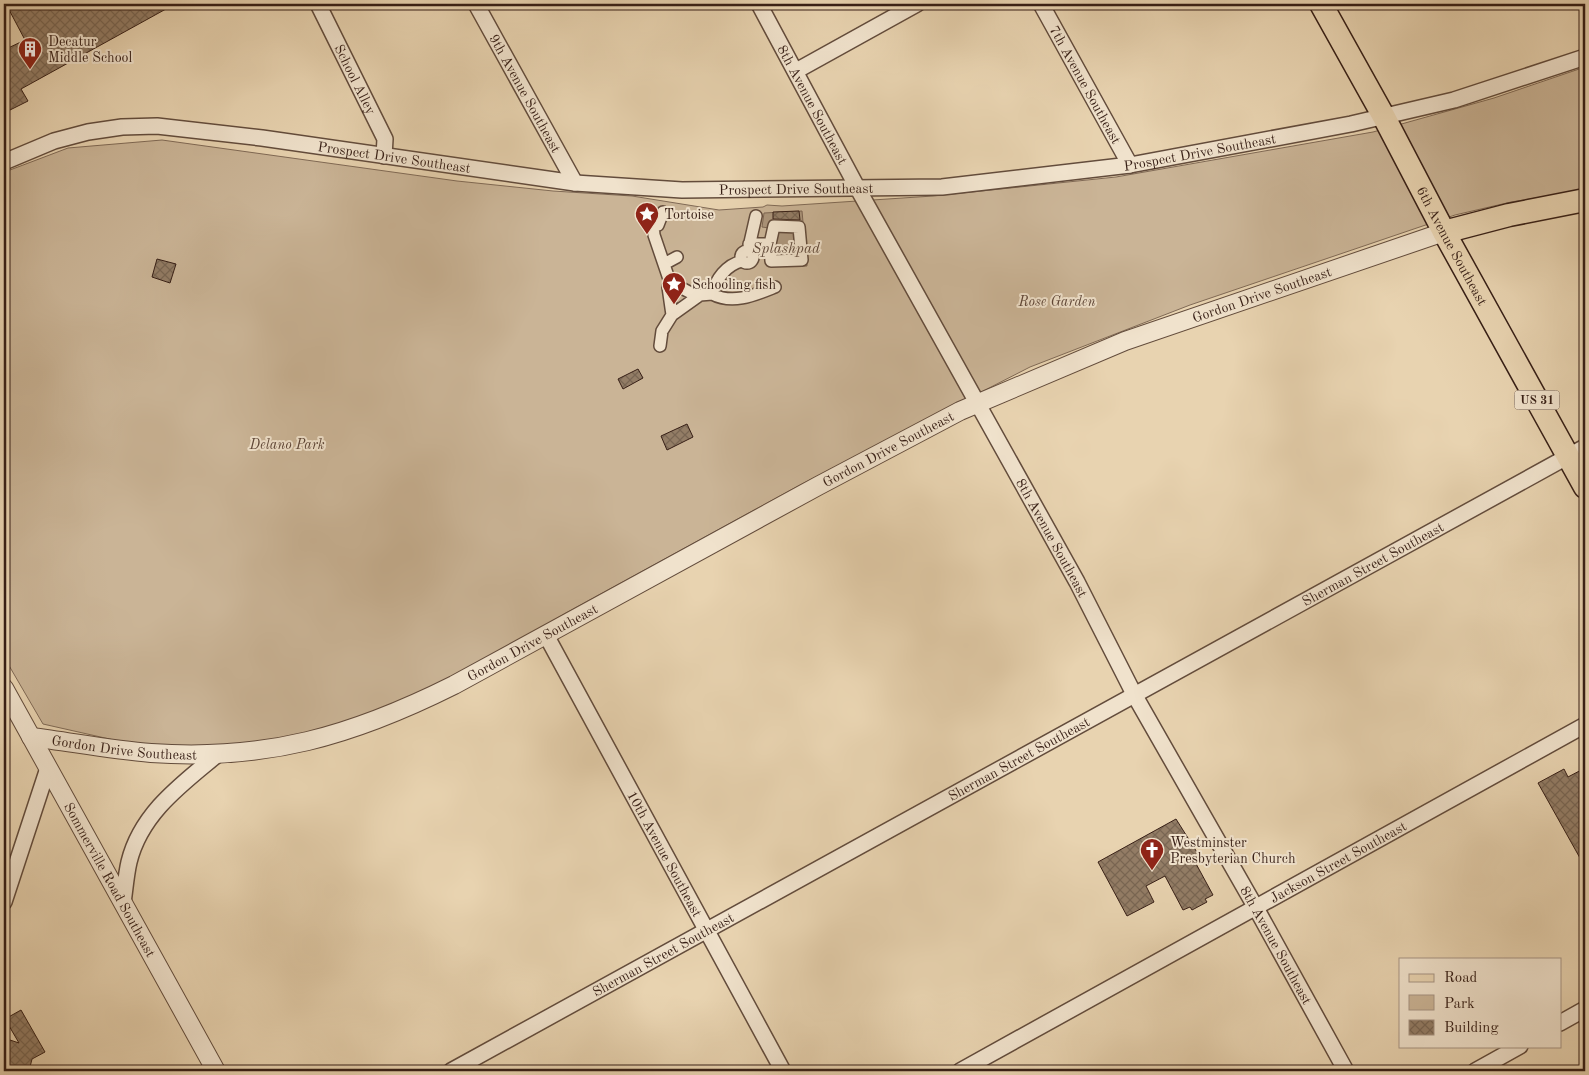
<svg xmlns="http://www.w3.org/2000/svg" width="1589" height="1075" font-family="'Old Standard TT',serif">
	<defs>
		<pattern id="building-cross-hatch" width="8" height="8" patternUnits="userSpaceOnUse" patternTransform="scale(1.25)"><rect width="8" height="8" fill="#937d66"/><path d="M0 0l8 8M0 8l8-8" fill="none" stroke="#796653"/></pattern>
	</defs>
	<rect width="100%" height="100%" fill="#e8d3b0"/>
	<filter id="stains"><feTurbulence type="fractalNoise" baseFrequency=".004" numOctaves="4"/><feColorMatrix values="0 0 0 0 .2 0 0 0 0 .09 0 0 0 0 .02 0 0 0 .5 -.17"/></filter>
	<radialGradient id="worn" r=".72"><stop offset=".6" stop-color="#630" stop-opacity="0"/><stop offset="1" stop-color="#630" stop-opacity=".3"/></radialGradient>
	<path fill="#cab496" stroke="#806a56" d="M1585 67V190L1511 202 1455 215 1190 305 1030 367 798 486 566 613 464 672 400 704 286 740 203 748 136 745 43 724 4 657V172L10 170 68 148 162 140 457 181 553 191 632 196 719 210 763 207 767 205 782 206 933 196 1116 177 1373 132 1494 98Z"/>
	<path fill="#ac967c" stroke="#7d6653" d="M802 211 807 266H771L769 228 762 227 764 213Z"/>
	<path fill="url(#building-cross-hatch)" stroke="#371f16" d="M6 4H175L21 89 28 101 4 113V50L25 40Z
		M799 211 800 220 773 219V212Z
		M157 259 176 264 170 283 152 277Z
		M638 369 643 378 623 389 618 379Z
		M687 424 693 437 667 450 661 436Z
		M1585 768V867L1538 783 1564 769 1568 777Z
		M1176 819 1200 857 1194 860 1213 895 1205 899 1207 902 1192 910 1190 907 1183 910 1165 876 1146 886 1154 902 1127 916 1098 862Z
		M21 1010 45 1052 32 1059 29 1071H4V1038L19 1043 5 1019Z"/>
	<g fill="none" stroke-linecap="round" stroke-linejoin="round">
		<g stroke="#634c3c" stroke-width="14">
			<path id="pedestrian" d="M650 211V222L653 225
				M663 212 658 225H653L654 235 670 282 691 293 700 295 712 294C716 279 726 265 742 261
				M749 244H770L774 226 799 227 802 260 771 261 770 244
				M748 251 756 216
				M741 257a6 6 0 1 1 12 0a6 6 0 1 1-12 0Z
				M664 264 677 257
				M712 294C733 305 755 295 775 287
				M672 315 700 295
				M660 346 662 331 672 315 668 287 670 282"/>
		</g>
		<g stroke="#634c3c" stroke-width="18">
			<g id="minor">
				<path id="s1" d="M318 4 385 139 384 156"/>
				<path id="s2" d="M476 4 575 183"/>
				<path id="s3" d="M759 4 858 189 1077 582 1135 696 1256 908 1346 1071"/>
				<path id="s4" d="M1041 4 1130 165"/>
				<path d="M796 71 917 4"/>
				<path id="s5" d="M4 162 54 141 88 132 122 127 157 126 262 138 575 183 682 190 942 187 1130 165 1351 124 1454 100 1585 57"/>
				<path id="s6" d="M546 635 783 1071"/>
				<path d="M4 902 48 768"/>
				<path d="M123 903C125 889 126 875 129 862 141 813 182 784 218 754"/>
				<path d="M1560 1023 1585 1009"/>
				<path id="s7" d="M451 1071 1585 447"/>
				<path id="s8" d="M960 1071 1585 725"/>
				<path d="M1475 1071 1520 1046"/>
			</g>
		</g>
		<g stroke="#634c3c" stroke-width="20">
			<g id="tertiary">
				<path id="s9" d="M4 688 216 1071"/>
				<path id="s10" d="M31 737C71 742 111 750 151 753 266 761 352 736 454 685L818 486 960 411 1125 341 1444 232"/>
			</g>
		</g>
		<g stroke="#371f16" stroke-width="25">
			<g id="primary">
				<path id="s11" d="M1321 4 1384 117 1444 232 1585 487"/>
				<path d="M1444 232 1509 215 1585 200"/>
			</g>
		</g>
		<use href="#pedestrian" stroke="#f0e2cc" stroke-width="11"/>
		<use href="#minor" stroke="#f0e2cc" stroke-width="15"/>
		<use href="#tertiary" stroke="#f0e2cc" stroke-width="18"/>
		<use href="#primary" stroke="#e8d3b0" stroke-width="22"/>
	</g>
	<defs>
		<g id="building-pin" transform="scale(1.25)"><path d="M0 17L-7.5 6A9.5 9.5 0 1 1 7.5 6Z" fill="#8f2418" stroke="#f0e2cc"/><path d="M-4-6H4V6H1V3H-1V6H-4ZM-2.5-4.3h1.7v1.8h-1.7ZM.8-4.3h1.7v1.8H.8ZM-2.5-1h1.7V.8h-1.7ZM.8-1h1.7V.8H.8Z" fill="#fff"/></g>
		<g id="sight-pin" transform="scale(1.25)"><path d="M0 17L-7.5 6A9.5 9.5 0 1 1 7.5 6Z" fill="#8f2418" stroke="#f0e2cc"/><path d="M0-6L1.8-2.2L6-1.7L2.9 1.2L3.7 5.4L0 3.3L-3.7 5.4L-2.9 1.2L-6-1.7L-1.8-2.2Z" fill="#fff"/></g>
		<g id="church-pin" transform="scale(1.25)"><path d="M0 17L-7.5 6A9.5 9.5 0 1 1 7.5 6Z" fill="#8f2418" stroke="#f0e2cc"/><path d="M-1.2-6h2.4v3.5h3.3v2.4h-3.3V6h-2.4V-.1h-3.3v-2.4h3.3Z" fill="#fff"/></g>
	</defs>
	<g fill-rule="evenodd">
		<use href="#building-pin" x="30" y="49"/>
		<use href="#sight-pin" x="647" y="214"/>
		<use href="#sight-pin" x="674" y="284"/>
		<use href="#church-pin" x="1152" y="850"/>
	</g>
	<g text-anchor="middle" stroke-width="4" stroke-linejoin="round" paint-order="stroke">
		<rect fill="#f0e2cc" stroke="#6e5a4d" stroke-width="1" x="1514.5" y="390.5" width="45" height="19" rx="4"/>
		<g font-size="12" font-weight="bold" fill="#371f16">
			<text x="1537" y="404">US 31</text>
		</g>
		<g font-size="14" fill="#371f16" stroke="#f0e2cc" text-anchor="start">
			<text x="48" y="46">Decatur<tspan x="48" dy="16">Middle School</tspan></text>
			<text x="664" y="219">Tortoise</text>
			<text x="692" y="289">Schooling fish</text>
			<text x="1170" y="847">Westminster<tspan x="1170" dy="16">Presbyterian Church</tspan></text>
		</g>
		<g font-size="14" fill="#371f16" stroke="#f0e2cc">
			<text dy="5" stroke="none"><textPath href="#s1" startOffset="84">School Alley</textPath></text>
			<text dy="5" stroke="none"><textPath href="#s4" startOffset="92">7th Avenue Southeast</textPath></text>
			<text dy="5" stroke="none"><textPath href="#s2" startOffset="102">9th Avenue Southeast</textPath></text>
			<text dy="5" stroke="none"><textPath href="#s3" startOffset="114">8th Avenue Southeast</textPath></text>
			<text dy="5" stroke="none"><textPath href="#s5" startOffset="1208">Prospect Drive Southeast</textPath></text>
			<text dy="5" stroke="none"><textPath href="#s5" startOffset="398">Prospect Drive Southeast</textPath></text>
			<text dy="5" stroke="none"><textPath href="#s5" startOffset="802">Prospect Drive Southeast</textPath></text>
			<text dy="5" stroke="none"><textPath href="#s11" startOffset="275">6th Avenue Southeast</textPath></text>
			<text dy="5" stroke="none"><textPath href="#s10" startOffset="1335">Gordon Drive Southeast</textPath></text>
			<text dy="5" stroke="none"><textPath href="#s10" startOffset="930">Gordon Drive Southeast</textPath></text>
			<text dy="5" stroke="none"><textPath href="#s3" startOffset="609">8th Avenue Southeast</textPath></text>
			<text dy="5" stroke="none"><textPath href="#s7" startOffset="1052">Sherman Street Southeast</textPath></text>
			<text dy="5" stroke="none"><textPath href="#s10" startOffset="525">Gordon Drive Southeast</textPath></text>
			<text dy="5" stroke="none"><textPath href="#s10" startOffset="94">Gordon Drive Southeast</textPath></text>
			<text dy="5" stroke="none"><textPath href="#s7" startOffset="648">Sherman Street Southeast</textPath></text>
			<text dy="5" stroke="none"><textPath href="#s6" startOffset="249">10th Avenue Southeast</textPath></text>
			<text dy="5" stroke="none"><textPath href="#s8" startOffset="432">Jackson Street Southeast</textPath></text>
			<text dy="5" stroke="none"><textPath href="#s9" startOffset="219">Sommerville Road Southeast</textPath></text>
			<text dy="5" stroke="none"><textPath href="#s3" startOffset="1074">8th Avenue Southeast</textPath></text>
			<text dy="5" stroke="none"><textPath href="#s7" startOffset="242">Sherman Street Southeast</textPath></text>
		</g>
		<g font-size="14" font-style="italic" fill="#5c4436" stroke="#f0e2cc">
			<text x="1057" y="306">Rose Garden</text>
			<text x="287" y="449">Delano Park</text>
		</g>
		<g font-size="15" font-style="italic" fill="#60493a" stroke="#f0e2cc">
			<text x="786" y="253">Splashpad</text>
		</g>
	</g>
	<rect width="1589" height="1075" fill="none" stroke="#e8d3b0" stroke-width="20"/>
	<rect x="5" y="5" width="1579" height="1065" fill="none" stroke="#371f16" stroke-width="2.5"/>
	<rect x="10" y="10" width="1569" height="1055" fill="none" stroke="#371f16"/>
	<rect x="1399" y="958" width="162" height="90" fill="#f0e2cc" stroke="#a69483"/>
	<rect x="1409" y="974" width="25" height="8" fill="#e8d3b0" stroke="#a69483"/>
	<text x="1444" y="982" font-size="15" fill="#371f16">Road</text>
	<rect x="1409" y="995" width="25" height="15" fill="#cab496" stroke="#a69483"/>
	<text x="1444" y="1008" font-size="15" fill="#371f16">Park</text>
	<rect x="1409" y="1020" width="25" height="15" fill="url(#building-cross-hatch)" stroke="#a69483"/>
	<text x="1444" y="1032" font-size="15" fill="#371f16">Building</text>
	<rect width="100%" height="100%" filter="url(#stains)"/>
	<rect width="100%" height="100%" fill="url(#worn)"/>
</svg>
